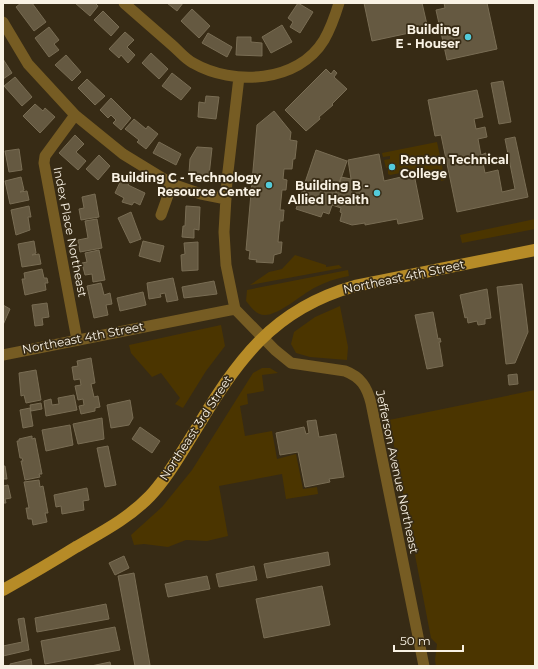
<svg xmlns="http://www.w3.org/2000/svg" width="538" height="669" font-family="Montserrat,sans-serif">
	<rect width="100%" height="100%" fill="#372b15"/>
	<path fill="#4b3500" d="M437 142 445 180 441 181 439 172 429 174 430 178 421 179 420 173 417 170 390 175 388 174V168H386L384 160 390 159V156L383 157 382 153Z
		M535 219V229L462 243 460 235Z
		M295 255 326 265V267L339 265 342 268 250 285 269 272 282 269Z
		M348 270 349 276C337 278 325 282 314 288 301 295 279 315 265 315 256 315 251 307 246 301L247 290Z
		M340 306 348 347 347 360 310 357 296 353 291 344 294 332 315 317Z
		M221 325 225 346 206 371 183 408 175 404 180 398 161 373 152 377 131 353 129 345Z
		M262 368H270L278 373 262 375 264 391 247 394 248 404 240 406 245 436 272 431 277 459 296 454 303 489 317 487 318 494 286 499 282 474 219 486 228 536 207 541 186 540 168 547 144 544 134 545 131 535 162 507 192 470 253 373Z
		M535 390V666H436L435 660 437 644 431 638 389 420Z"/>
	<path fill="#655941" stroke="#796d54" d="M21 3H32L46 22 34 31 16 7Z
		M75 3H95L98 6 90 16Z
		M167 3H183L177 11Z
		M298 3 313 12 300 33 290 27 293 22 288 18Z
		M364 3H422L428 29 372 41Z
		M444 3H487L497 49 447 60 436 10 445 8Z
		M192 9 210 26 199 38 181 21Z
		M103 11 119 27 111 36 94 20Z
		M282 25 292 42 271 53 262 37Z
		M49 27 59 40 54 44 59 50 49 57 35 38Z
		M125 32 134 40 127 47 135 55 128 63 121 55 119 58 109 49Z
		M208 33 232 47 227 57 202 43Z
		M237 37H251V42L262 43V56L236 55Z
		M151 53 168 69 159 79 142 63Z
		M66 55 81 72 72 81 55 65Z
		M3 59 12 73 3 79Z
		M326 69 331 74 334 70 337 73 334 77 347 89 332 104 333 105 319 117 320 119 306 131 285 110Z
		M172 73 191 88 181 100 162 86Z
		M15 77 32 97 22 106 4 86Z
		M87 79 105 96 95 105 78 88Z
		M503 81 511 122 499 124 491 83Z
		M477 90 483 117 474 119 476 129 485 127 487 137 478 139 481 155 486 153 488 162 483 163 485 173 498 170 502 192 515 189 505 139 515 137 528 197 457 212 441 135 435 136 428 100Z
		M206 96 219 97 216 119 198 117 199 102 205 103Z
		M111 98 131 118 121 130 113 123 116 120 111 115 108 118 100 110Z
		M35 104 43 111 45 108 55 117 40 133 23 116Z
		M274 111 291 132 290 140 297 141 295 159H293L292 169H284L283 179 287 180 286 190H282L280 210H284L283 221H280L278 242H282L281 253 274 255 273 263 256 262 257 260 249 259 250 251 246 250 257 125Z
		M134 119 146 129 148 126 158 134 146 149 137 142 139 140 125 129Z
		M75 135 84 144 76 152 86 161 78 170 59 153Z
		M159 142 181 154 176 165 153 153Z
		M197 147 212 148 209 176 189 173 190 159Z
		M19 149 22 170 9 172 5 151Z
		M316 150 347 161 329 214 323 212 321 217 296 209Z
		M379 154 384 181 414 174 423 219 398 224 397 219 365 225V223L352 225 340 221 342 213 340 212 341 208 332 205 341 177 351 179 348 160Z
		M99 155 110 166 98 180 86 169Z
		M21 177 24 190 20 192 27 191 29 200 10 204 5 181Z
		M122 178 130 182 128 185 145 193 140 205 134 202 132 205 122 202 124 198 115 193Z
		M95 194 99 217 81 220 79 209 84 208 82 197Z
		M29 206 31 217H28L30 230 16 235 11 210Z
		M186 206 200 207 199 230 194 229V238L182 237 183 226H185Z
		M131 212 141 239 130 243 118 218Z
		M97 219 102 248 80 252 78 240 88 238 85 221Z
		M34 241 36 253 32 255 39 254 41 264 22 267 18 244Z
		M143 241 164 246 160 262 139 256Z
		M198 242V270L182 271 181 255 185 254 184 243Z
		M99 250 105 280 93 282 92 274 85 275 82 263 87 262 85 253Z
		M42 269 44 278H47L48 283H45L46 290 25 295 22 279H25L24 273Z
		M173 278 178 300 167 302 165 293 160 294 161 297 149 299 147 283Z
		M214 281 217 294 184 298 182 287Z
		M101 283 104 295 110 293 112 304 106 305 108 315 94 318 87 286Z
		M522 284 528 332 515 363 506 364 497 287Z
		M487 289 491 318 485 319V324L478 325 477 321 468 323 467 317 465 318 460 295Z
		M143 292 146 305 120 311 117 298Z
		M47 303 49 317 42 318 43 325 35 326 32 305Z
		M3 305 10 309 3 325Z
		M433 312 438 339 440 338 441 342H439L443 366 427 369 415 315Z
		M91 358 95 383 91 384 94 397 98 396 100 407 95 408V411L81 414 79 406 84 405 83 399 78 400 75 386 81 385 80 379 74 380 72 367 78 366 77 361Z
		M36 370 41 400 26 403 24 395 21 396 19 373Z
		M517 374 518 384 509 385 508 375Z
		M74 395 77 410 46 416 44 401 51 399 52 405 59 404 58 398Z
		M130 400 133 418 129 425 111 428 107 405Z
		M41 403 42 409 31 411 30 405Z
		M30 408 33 426 23 428 20 410Z
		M102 418 104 439 78 444 73 424Z
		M316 420 319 437 336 434 344 477 329 479 330 482 305 487 298 452 280 455 276 433 304 427 306 434 309 433 307 421Z
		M70 425 73 445 46 451 42 430Z
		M140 427 160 441 152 453 132 439Z
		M32 436V439L35 438 42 474H39L40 477 25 480 21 461H23L22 458H20L17 441H19V439Z
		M108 446 116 485 105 487 97 448Z
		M3 466H5L7 479H3Z
		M39 480 40 487 43 486 48 513H45L47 522 33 525 32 519H28L26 508H29L24 482Z
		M3 484V486L8 485 11 498 5 499 6 503H3Z
		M87 488 89 500 83 501 84 510 62 514 61 506 56 507 54 495Z
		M328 552 330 565 267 578 264 564Z
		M124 556 129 568 115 575 109 563Z
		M254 566 257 580 219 587 216 574Z
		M134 573 150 665 143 666H135L118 576Z
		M207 576 210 589 168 597 165 584Z
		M322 586 330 625 264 638 256 599Z
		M106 604 109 619 37 632 35 618Z
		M24 618 29 650 3 656V646L22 642 18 619Z
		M115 627 120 650 45 664 41 641Z
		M31 659 32 666H10V664Z
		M110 662 111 666H91Z"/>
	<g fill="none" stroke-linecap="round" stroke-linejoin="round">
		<path stroke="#765c23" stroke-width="11" d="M124 3C140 17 156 31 172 45 179 51 185 59 193 63 233 86 298 83 324 40 331 28 335 16 339 3
			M3 22 28 64 75 115 123 154 172 184 201 194 226 199
			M239 77 227 180 224 232 226 265 235 309 275 350 291 363 345 371C361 377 367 387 371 403L424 666
			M75 115 45 156 44 163 77 340
			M161 215 172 184
			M3 355 235 309"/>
		<path stroke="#b68b27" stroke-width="12" d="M3 590C28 576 52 562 76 547 102 532 129 518 150 496 168 477 181 453 195 431 237 361 272 309 355 286L535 250"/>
	</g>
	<g fill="#53cbda" stroke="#372b15" stroke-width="1.5">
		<circle cx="468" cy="37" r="4"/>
		<circle cx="392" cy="167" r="4"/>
		<circle cx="269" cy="185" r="4"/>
		<circle cx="377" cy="193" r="4"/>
	</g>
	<g text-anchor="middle" stroke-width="3.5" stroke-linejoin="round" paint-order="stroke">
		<g font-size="12" font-weight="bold" fill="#f9f2e4" stroke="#372b15" text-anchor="end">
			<text x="460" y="34">Building<tspan x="460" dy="14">E - Houser</tspan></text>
			<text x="400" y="164" text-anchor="start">Renton Technical<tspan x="400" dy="14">College</tspan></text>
			<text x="261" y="182">Building C - Technology<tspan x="261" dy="14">Resource Center</tspan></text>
			<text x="369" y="190">Building B -<tspan x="369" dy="14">Allied Health</tspan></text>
		</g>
		<g font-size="12" fill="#f9f2e4" stroke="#372b15">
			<text transform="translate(70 232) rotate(79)" y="4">Index Place Northeast</text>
			<text transform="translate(404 277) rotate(-12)" y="4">Northeast 4th Street</text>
			<text transform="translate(83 338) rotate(-11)" y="4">Northeast 4th Street</text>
			<text transform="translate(196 428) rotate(-57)" y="4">Northeast 3rd Street</text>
			<text transform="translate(397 472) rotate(78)" y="4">Jefferson Avenue Northeast</text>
		</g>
	</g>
	<rect width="538" height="669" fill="none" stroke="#f9f2e4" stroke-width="8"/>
	<path d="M394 645v6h69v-6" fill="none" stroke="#f9f2e4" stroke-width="2"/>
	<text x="400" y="645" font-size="12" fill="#f9f2e4" stroke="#372b15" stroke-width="3" paint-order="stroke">50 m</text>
</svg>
